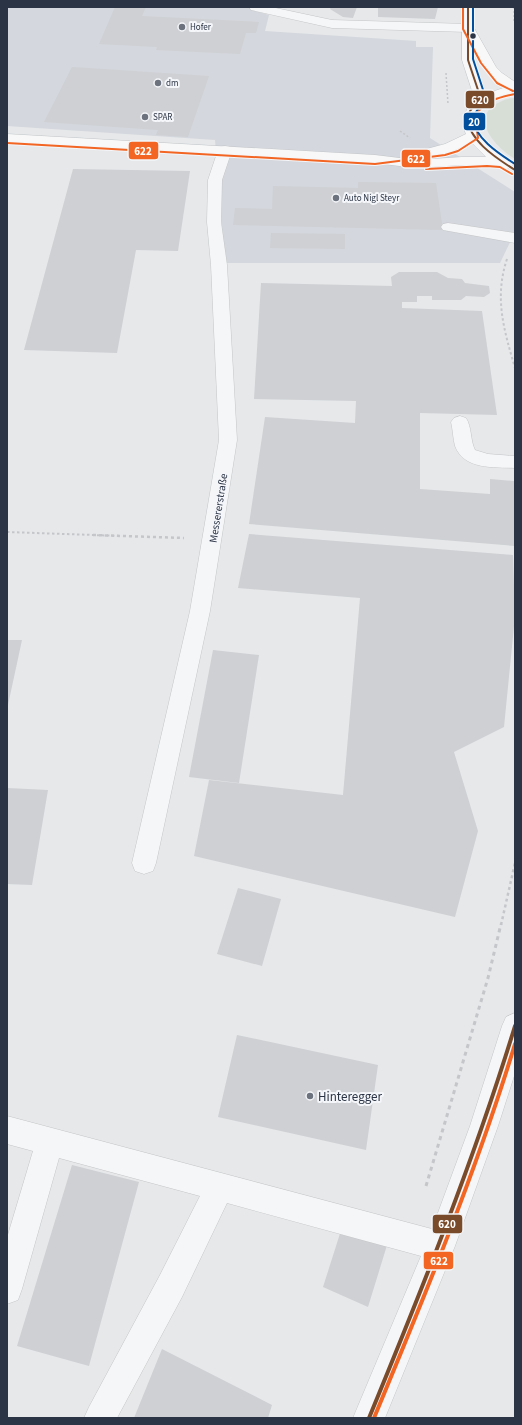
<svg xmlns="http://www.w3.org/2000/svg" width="522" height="1425" font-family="'Source Sans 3',sans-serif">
	<rect width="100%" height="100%" fill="#e6e8ea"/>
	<path fill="#d4d7dd" d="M7 7H271L249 9 269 15 265 31 416 41V47H433L430 138 515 192V232L500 263H225L215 140 7 126Z"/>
	<path fill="#d6ded6" d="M515 98V159C498 149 471 122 494 105 501 101 507 98 515 98Z"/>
	<path fill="#ced0d3" d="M115 7H146L142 16 259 22 256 33H246L240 54 156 50 157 47 99 44Z
		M331 7H357L353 18 343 17 330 9Z
		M378 7H438L435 19 378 17Z
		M72 67 88 68 209 76 188 137 156 135 158 130 44 122Z
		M73 169 190 171 178 251 136 250 117 353 24 350Z
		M358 182 436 183 443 230 233 225 235 208 272 209 273 186 358 188Z
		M271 233 345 234V249L270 248Z
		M399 272H437L448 278 462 279 465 283 489 286 490 293 484 297 466 296 461 300H432V296H417V302H402V308L482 311 497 415 420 413V489L490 494V479L514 481 515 546 249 524 265 417 355 423 356 401 254 399 261 283 392 286 391 277Z
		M249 534 513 555 515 616 504 727 454 752 478 831 455 917 194 856 209 780 343 795 360 598 238 588Z
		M7 640H22L8 705H7Z
		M213 650 259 655 239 783 189 777Z
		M7 788 48 790 32 885 7 884Z
		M238 888 281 899 262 966 217 954Z
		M237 1035 378 1065 366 1150 218 1117Z
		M72 1165 139 1182 89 1366 17 1346Z
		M344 1221 388 1242 368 1307 323 1287Z
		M162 1349 272 1405 268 1418H134Z"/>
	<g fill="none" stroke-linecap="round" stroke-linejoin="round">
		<g stroke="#c4c6c8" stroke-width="1">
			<path id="minor" d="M249 7H271L332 20 468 24 472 25 474 28 472 31 468 32 332 28 251 10Z
				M225 146 230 147 232 150 222 180 221 222 227 265 237 440 210 611 156 863 153 871 144 874 135 871 132 863 190 611 219 440 211 265 207 222 208 180 218 150 220 147Z
				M448 223 515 233V243L443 230 441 227 443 224Z
				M460 416 466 418C472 427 470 440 475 450L488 454 515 456V468C494 467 464 470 455 446 453 439 453 430 451 422L454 418Z
				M515 1013V1073L498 1126 455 1246 385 1418H353L421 1256 227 1203 182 1297 117 1418H84L89 1407 160 1275 200 1196 59 1158 22 1289 18 1300 7 1304V1238L33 1151 7 1144V1116L432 1229 470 1126 502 1026 506 1017Z"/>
		</g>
		<g stroke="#c2c5c8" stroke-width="1">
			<path id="major" d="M462 7H474V28L496 67 502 73 515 82V93C479 102 460 119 494 150 500 155 508 158 513 165L511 168 506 169 498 166 462 165 416 168 375 163 7 142V134L375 155 416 160 462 157H486L471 142C459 149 434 161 419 157L417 154 419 151 445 144 466 134C459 120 465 110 475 100L462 60ZM474 49C482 65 490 78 506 87L486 94 474 60Z"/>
		</g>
		<path stroke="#c5c6ca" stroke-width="1.5" stroke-dasharray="2 2" stroke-linecap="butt" d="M514 7V22
			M446 73 448 104
			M400 131 410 138"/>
		<path stroke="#c5c6ca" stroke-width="2" stroke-dasharray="2.5 2.5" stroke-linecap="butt" d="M507 259C494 298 504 330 515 368
			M7 532 122 536"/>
		<path stroke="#c5c6ca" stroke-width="2.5" stroke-dasharray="3 3" stroke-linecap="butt" d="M93 535 184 538
			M501 925 515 863"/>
		<path stroke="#c5c6ca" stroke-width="3" stroke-dasharray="4 4" stroke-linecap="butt" d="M426 1186 488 978 501 924"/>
		<use href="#minor" fill="#f5f6f7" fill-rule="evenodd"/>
		<use href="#major" fill="#f8f8f8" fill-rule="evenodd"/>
		<g stroke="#f4f6f9" stroke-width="4">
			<path id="bus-1-far1" d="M468 7V60L481 99C477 103 471 108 469 113 462 137 499 160 515 170"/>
		</g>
		<g stroke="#f4f6f9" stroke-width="7">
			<path id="bus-1" d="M369 1418C422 1289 474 1160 515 1026"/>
		</g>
		<g stroke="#f4f6f9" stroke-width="4">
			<path id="bus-2-far1" d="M463 7V29L481 63 497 83 513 91
				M7 143 375 164 445 155 458 151 478 138 475 116C484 101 499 97 515 94
				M426 169 487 166 500 167 512 174"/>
		</g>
		<g stroke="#f4f6f9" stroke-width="7">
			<path id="bus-2" d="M374 1418C425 1295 476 1172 515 1044"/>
		</g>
		<g stroke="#f4f6f9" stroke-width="4">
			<path id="bus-3" d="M473 7V59L486 99C483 105 475 110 474 117 471 136 501 155 515 164"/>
		</g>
		<use href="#bus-1-far1" stroke="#7a4b2a" stroke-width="2"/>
		<use href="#bus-1" stroke="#7a4b2a" stroke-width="4"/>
		<use href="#bus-2-far1" stroke="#f26522" stroke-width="2"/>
		<use href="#bus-2" stroke="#f26522" stroke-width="4"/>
		<use href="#bus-3" stroke="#024f9e" stroke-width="2"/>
	</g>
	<g fill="#6c737f" stroke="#f4f6f9" stroke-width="1.5">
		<circle cx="182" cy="27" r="4"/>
		<circle cx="158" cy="83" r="4"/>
		<circle cx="145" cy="117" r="4"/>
		<circle cx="336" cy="198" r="4"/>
		<circle cx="310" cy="1096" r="4"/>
	</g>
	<circle fill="#2b3445" stroke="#f4f6f9" stroke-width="1.5" cx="473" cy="36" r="3.5"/>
	<g text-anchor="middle" stroke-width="4" stroke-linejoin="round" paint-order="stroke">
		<g font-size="9" fill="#2b3445" stroke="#f4f6f9" text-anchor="start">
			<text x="190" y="30">Hofer</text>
			<text x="166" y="86">dm</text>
			<text x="153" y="120">SPAR</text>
			<text x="344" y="201">Auto Nigl Steyr</text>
		</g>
		<g font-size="11" fill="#2b3445" stroke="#f4f6f9">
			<text transform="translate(218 508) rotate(-81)" y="4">Messererstraße</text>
		</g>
		<g font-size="13" fill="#2b3445" stroke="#f4f6f9" text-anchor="start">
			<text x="318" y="1101">Hinteregger</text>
		</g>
	</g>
	<g stroke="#f4f6f9" stroke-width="1.5">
		<rect x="465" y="90" width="30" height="19" rx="4" fill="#7a4b2a"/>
		<rect x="463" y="112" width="23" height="19" rx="4" fill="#024f9e"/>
		<rect x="128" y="141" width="31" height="19" rx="4" fill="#f26522"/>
		<rect x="401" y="149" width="30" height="19" rx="4" fill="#f26522"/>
		<rect x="432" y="1214" width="31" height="20" rx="4" fill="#7a4b2a"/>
		<rect x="423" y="1251" width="31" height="19" rx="4" fill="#f26522"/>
	</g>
	<g font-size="11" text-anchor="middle" font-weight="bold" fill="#fff">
		<text x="480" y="104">620</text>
		<text x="474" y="126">20</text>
		<text x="143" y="155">622</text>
		<text x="416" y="163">622</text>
		<text x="447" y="1228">620</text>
		<text x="439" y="1265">622</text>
	</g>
	<rect width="522" height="1425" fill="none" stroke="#2b3445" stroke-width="16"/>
</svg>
